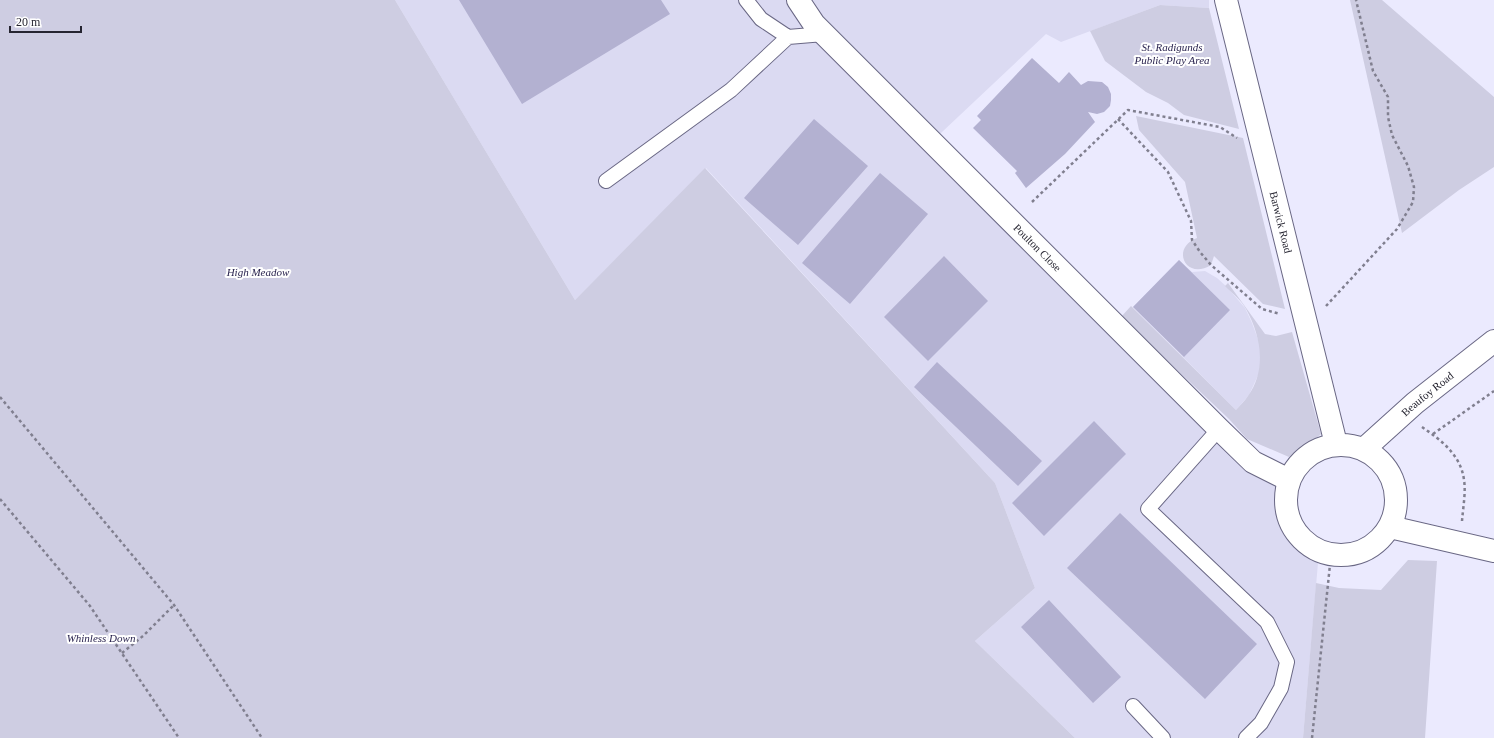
<svg xmlns="http://www.w3.org/2000/svg" width="1494" height="738" font-family="'Times New Roman',serif">
	<rect width="100%" height="100%" fill="#ebeafe"/>
	<path fill="#dbdaf2" d="M395 0H1209V8L1160 5 1061 42 1046 34 925 148 1286 496 1287 513 1292 526 1301 538 1319 551 1303 738H1075L975 641 1035 588 995 483 706 168 575 300Z
		M1179 260 1192 272 1205 271 1217 278 1227 287 1245 308 1252 323 1259 342 1261 359 1259 373 1249 395 1236 410 1133 307Z"/>
	<path fill="#cecde2" d="M0 0H395L575 300 705 168 995 483 1035 588 975 641 1075 738H0Z
		M1350 0H1382L1494 97V167L1459 190 1402 233Z
		M1160 5 1209 8 1239 129 1184 115 1168 103 1146 92 1105 61 1090 31Z
		M1136 116 1243 138 1285 309 1263 304 1214 256 1211 265C1186 281 1170 248 1197 238L1185 182 1139 130Z
		M1228 283 1265 334 1276 336 1292 332 1321 434 1305 448 1289 457 1247 439 1229 419 1121 317 1131 306 1236 410C1240 405 1245 401 1248 396 1267 369 1261 336 1246 309 1241 300 1232 293 1225 286Z
		M1408 560 1437 561 1425 738H1303L1316 583 1339 588 1381 590Z"/>
	<path fill="#b3b1d1" d="M459 0H661L670 14 522 104Z
		M1032 58 1059 83 1069 72 1081 85 1088 81 1102 82 1108 87 1111 94V100L1110 106 1104 112 1097 114 1088 112 1095 122 1065 154 1026 188 1015 173 1017 171 973 128 981 120 977 116Z
		M814 119 868 166 798 245 744 198Z
		M880 173 928 214 850 304 802 263Z
		M944 256 988 301 928 361 884 317Z
		M1179 260 1230 310 1184 357 1133 307Z
		M937 362 1042 461 1018 486 914 387Z
		M1094 421 1126 454 1044 536 1012 503Z
		M1120 513 1257 644 1205 699 1067 568Z
		M1049 600 1121 677 1093 703 1021 627Z"/>
	<g fill="none" stroke-linecap="round" stroke-linejoin="round">
		<g stroke="#696784" stroke-width="16">
			<path id="service" d="M746 0 761 19 788 37 824 34
				M606 181 731 90 788 37
				M1219 429 1148 509 1267 622 1287 662 1281 688 1261 723 1246 738
				M1133 706 1163 738"/>
		</g>
		<g stroke="#696784" stroke-width="24">
			<g id="minor">
				<path id="s1" d="M798 0 814 24 1219 429 1253 462 1289 480"/>
				<path id="s2" d="M1226 0 1336 444"/>
				<circle cx="1341" cy="500" r="55"/>
				<path id="s3" d="M1364 449 1415 403 1494 341"/>
				<path d="M1390 527 1494 551"/>
			</g>
		</g>
		<path stroke="#807f8f" stroke-width="2.5" stroke-dasharray="3 3" stroke-linecap="butt" d="M1118 119 1168 172 1191 221 1192 240 1200 252 1211 265 1262 309 1280 314
			M1032 202 1128 110 1220 127 1237 138
			M1326 306 1397 229 1413 202 1414 187 1408 166 1392 135 1388 117V97L1373 71 1356 0
			M0 397 174 605 262 738
			M1422 427C1441 440 1461 455 1464 480 1466 492 1463 508 1462 521
			M1433 434 1494 391
			M0 499 90 606 179 738
			M122 653 143 636 174 605
			M1312 738 1331 555"/>
		<use href="#service" stroke="#fff" stroke-width="14"/>
		<use href="#minor" stroke="#fff" stroke-width="22"/>
	</g>
	<g text-anchor="middle" stroke-width="4" stroke-linejoin="round" paint-order="stroke">
		<g font-size="11" font-style="italic" fill="#2a244f" stroke="#fff">
			<text x="1172" y="51">St. Radigunds<tspan x="1172" dy="13">Public Play Area</tspan></text>
			<text x="258" y="276">High Meadow</text>
			<text x="101" y="642">Whinless Down</text>
		</g>
		<g font-size="11" fill="#262531" stroke="#fff">
			<text dy="4" stroke="none"><textPath href="#s2" startOffset="229">Barwick Road</textPath></text>
			<text dy="4" stroke="none"><textPath href="#s1" startOffset="345">Poulton Close</textPath></text>
			<text dy="4" stroke="none"><textPath href="#s3" startOffset="84">Beaufoy Road</textPath></text>
		</g>
	</g>
	<path d="M10 26v6h71v-6" fill="none" stroke="#262531" stroke-width="2"/>
	<text x="16" y="26" font-size="12" fill="#262531" stroke="#ffffff" stroke-width="3" paint-order="stroke">20 m</text>
</svg>
